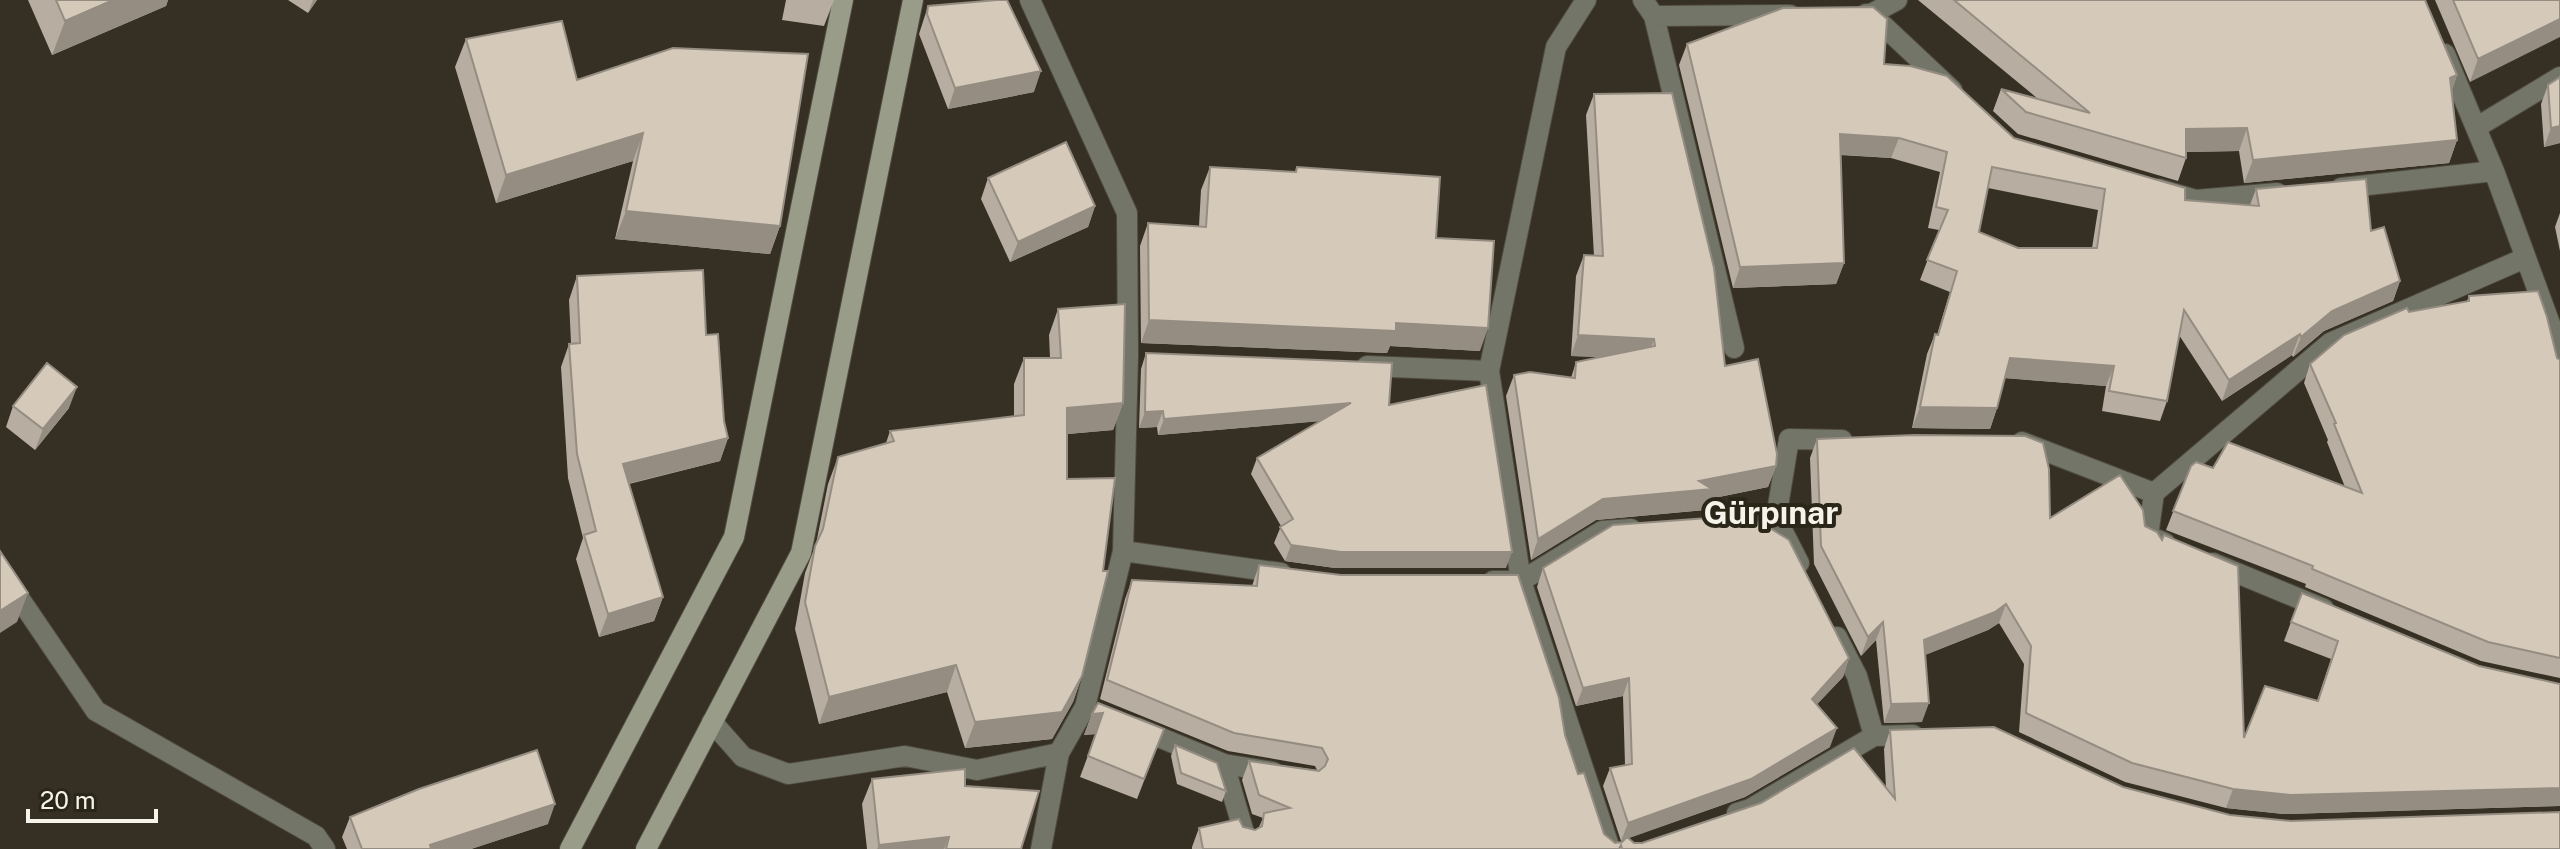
<svg xmlns="http://www.w3.org/2000/svg" width="2560" height="849" font-family="'Public Sans',sans-serif">
	<rect width="100%" height="100%" fill="#353023"/>
	<g fill="none" stroke-linecap="round" stroke-linejoin="round">
		<g stroke="#504b3f" stroke-width="22">
			<path id="service" d="M1224 764 1245 836"/>
		</g>
		<g stroke="#504b3f" stroke-width="22">
			<path id="minor" d="M1030 0 1127 213 1128 355 1123 551 1085 707 1059 753 1041 849
				M1586 0 1556 47 1489 371 1521 581 1610 849
				M1643 0 1654 16 1790 15
				M1866 14H1871L1952 90
				M1871 14 1897 0
				M1654 16 1734 348
				M2445 54 2494 171 2553 332 2560 369
				M2477 127 2560 77
				M2341 188 2494 171
				M2159 189 2196 200 2277 193
				M1367 366 1489 371
				M2022 442 2154 493 2148 536 2165 543
				M2154 493 2330 343 2525 258
				M1776 518 1789 439 1842 440
				M1730 521 1776 518 1799 563
				M1123 551 1281 573
				M2213 563 2324 609
				M0 570 96 711 316 836 325 849
				M1493 581H1521L1602 531 1631 529
				M1837 637 1857 676 1874 736
				M712 722 743 757 788 774 905 756 977 770 1059 753
				M1137 728 1224 764 1273 772
				M1737 813 1750 809 1874 736 1913 735"/>
		</g>
		<g stroke="#504b3f" stroke-width="22">
			<path id="secondary" d="M570 849 734 537 843 0
				M646 849 801 553 913 0"/>
		</g>
		<use href="#service" stroke="#737569" stroke-width="20"/>
		<use href="#minor" stroke="#737569" stroke-width="20"/>
		<use href="#secondary" stroke="#989c88" stroke-width="20"/>
	</g>
	<path fill="#b7ada0" fill-rule="evenodd" d="M28 0H168L166 6 52 55Z
		M288 0H317L308 13Z
		M786 0H834L824 26 782 20Z
		M1918 0H2425L2457 75 2452 90 2457 140 2449 163 2244 183 2239 151 2186 152V158L2178 181 2018 134 1993 111 2001 89 2037 98Z
		M2435 0H2560L2470 82Z
		M928 6 1034 92 948 109 919 34Z
		M466 39 577 80 780 226 770 254 615 239 633 161 496 203 455 67Z
		M1687 44 1884 64 2014 138 2185 200 2250 205 2256 189 2371 231 2400 281 2393 301 2324 331 2293 357 2292 355 2222 401 2179 335 2167 401 2160 421 2102 411 2106 386 2005 378 1997 408 1990 429 1912 428 1927 354 1935 334 1937 335 1950 292 1920 280 1939 230 1928 228 1940 172 1891 158 1840 155 1844 263 1836 284 1733 288 1679 65ZM1988 188 2098 210 2092 248H2018L1979 232Z
		M2560 77V143L2544 147 2541 104 2548 85Z
		M1594 94 1725 366 1776 466 1768 487 1709 499 1705 510 1596 520 1531 560 1506 396 1514 375 1571 378 1576 362 1602 357 1571 356 1576 276 1584 255 1594 256 1586 115Z
		M1210 167 1295 172 1297 167 1436 238 1480 351 1390 346 1387 353 1141 343 1140 246 1148 223 1199 226 1201 190Z
		M988 178 1095 206 1088 227 1010 262 981 199Z
		M2560 213V251L2555 227Z
		M577 276 706 335 728 438 720 461 629 484 663 597 654 621 599 637 576 559 583 538 568 478 561 367 569 344 571 343 569 300Z
		M2469 296 2560 360V678L2481 661 2305 587 2306 584 2166 530 2191 466 2345 487 2327 442 2328 440 2304 383 2310 364 2409 312 2467 301Z
		M1058 309 1123 403 1113 430 1067 434V479L1082 676 1073 702 1052 739 965 748 947 692 819 724 795 629 805 573 816 544 828 484 838 457 886 443 890 431 1014 416V384L1024 358H1050L1049 335Z
		M1146 353 1389 405 1506 568H1335L1285 561 1274 543 1281 526 1251 474 1257 458 1320 421 1158 435 1157 427 1139 428 1141 369Z
		M13 406 69 408 35 450 6 427Z
		M1817 439 2050 518 2145 526 2244 738 2317 701 2331 659 2284 641 2291 622 2560 684V806L2284 814 2226 808 2125 782 2019 732 2024 664 1999 623 1988 630 1925 655 1922 722 1884 723 1876 640 1861 656 1814 564 1810 458Z
		M1259 565 1565 735 1578 774 1604 834 1615 843 1622 842 1625 839 1621 841 1603 786 1610 768 1625 765 1623 696 1576 706 1537 587 1543 568 1849 658 1843 677 1817 704 1830 747 1745 797 1628 838 1634 843H1642L1886 788 1884 749 1890 730 2123 787 2230 815 2560 849H1192V847L1199 828 1243 827 1255 830 1259 827 1263 818 1252 814 1242 780 1249 761 1317 770 1315 766 1228 751 1100 699 1125 599 1132 580 1252 586Z
		M1092 714 1156 750 1137 799 1080 777 1096 734 1084 735Z
		M1175 745 1226 791 1222 802 1177 784 1171 756Z
		M872 779 965 786 1021 849H867L862 804Z
		M350 817 548 824 471 849H347L342 837Z"/>
	<path fill="#958d82" d="M113 0H168L166 6 52 55 65 21Z
		M313 0H317L308 13Z
		M2560 19V37L2470 82 2478 59Z
		M1041 71 1034 92 948 109 955 88Z
		M2457 75 2449 98 2450 78Z
		M2560 126V143L2544 147 2551 128Z
		M2247 128 2239 151 2178 152 2186 129Z
		M643 133 633 161 496 203 506 175Z
		M1840 134 1899 138 1891 158 1832 154Z
		M2457 140 2449 163 2244 183 2253 160Z
		M1095 206 1088 227 1010 262 1018 242Z
		M626 211 780 226 770 254 615 239Z
		M1844 263 1836 284 1733 288 1740 267Z
		M2400 281 2393 301 2324 331 2293 357 2301 337 2332 311Z
		M1149 320 1396 323 1488 328 1480 351 1390 346 1387 353 1141 343Z
		M2300 334 2292 355 2222 401 2229 380Z
		M1578 335 1654 339 1647 359 1571 356Z
		M2010 358 2114 366 2106 386 2003 378Z
		M77 387 69 408 35 450 43 429Z
		M1123 403 1113 430 1057 435 1067 408Z
		M1351 403 1345 419 1158 435 1164 419Z
		M1920 407 1997 408 1990 429 1912 428Z
		M1163 411 1157 427 1139 428 1145 412Z
		M728 438 720 461 614 487 623 464Z
		M1776 466 1768 487 1709 499 1705 510 1596 520 1531 560 1538 539 1603 499Z
		M1291 545 1512 552 1506 568H1335L1285 561Z
		M28 593 17 622 0 633V611Z
		M663 597 654 621 599 637 608 614Z
		M2006 604 1999 623 1988 630 1917 658 1924 640Z
		M1883 622 1876 640 1861 656 1868 637Z
		M1849 658 1843 677 1805 717 1812 699Z
		M956 665 947 692 819 724 829 697Z
		M1082 676 1073 702 1052 739 965 748 975 722Z
		M1629 678 1623 696 1576 706 1583 688Z
		M1929 703 1922 722 1884 723 1891 704Z
		M1103 713 1096 734 1084 735 1092 714Z
		M1837 728 1830 747 1745 797 1621 841 1628 823Z
		M2560 788V806L2284 814 2226 808 2233 789Z
		M555 804 548 824 471 849H428L430 845Z
		M949 837 944 849H877L879 845Z"/>
	<path fill="#d5c9ba" stroke="#958d82" stroke-width="2" fill-rule="evenodd" d="M56 0H113L65 21Z
		M997 0H1007L1041 71 955 88 927 14 928 6Z
		M1954 0H2425L2457 75 2450 78 2457 140 2253 160 2247 128 2186 129V158L2026 112 2001 89 2090 113Z
		M2453 0H2560V19L2478 59Z
		M1873 7 1887 19 1884 64 1910 66 1947 76 2014 138 2185 188V200L2259 206 2256 189 2366 179 2371 231 2384 227 2400 281 2332 311 2301 337 2300 334 2229 380 2184 310 2167 401 2109 391 2114 366 2010 358 1997 408 1920 407 1935 334 1938 335 1957 271 1927 260 1948 210 1936 207 1947 152 1899 138 1840 134 1844 263 1740 267 1687 44 1783 8ZM1992 167 2105 189 2097 248H2018L1979 232Z
		M562 21 577 80 673 48 808 54 780 226 626 211 643 133 506 175 466 39Z
		M2560 77V126L2551 128 2548 85Z
		M1672 93 1714 268 1725 366 1758 359 1777 454 1776 466 1699 481 1712 489 1603 499 1538 539 1514 375 1530 372 1575 378 1576 362 1655 346 1654 339 1578 335 1584 255 1603 256 1594 94Z
		M1066 142 1095 206 1018 242 988 178Z
		M1210 167 1296 172 1297 167 1440 177 1436 238 1494 241 1488 328 1396 323V331L1149 320 1148 223 1206 227Z
		M703 270 706 335 718 334 724 421 728 438 623 464 663 597 608 614 584 535 596 531 577 454 569 344 580 343 577 276Z
		M2538 291 2547 317 2557 358 2560 360V658L2488 642 2312 569 2313 566 2173 511 2191 466 2196 462 2213 468 2228 442 2362 493 2334 424 2336 423 2310 364 2344 335 2407 308 2409 312 2469 301V296Z
		M1125 304 1123 403 1067 408V479L1115 478 1103 571H1108L1082 676 1062 712 975 722 956 665 829 697 805 602 815 546 823 529 838 457 894 441 890 431 1024 415V358H1061L1058 309Z
		M1146 353 1392 363 1389 405 1486 385 1512 552H1341L1291 545 1280 527 1293 519 1257 458 1351 403 1164 419 1163 411 1145 412Z
		M47 363 77 387 43 429 13 406Z
		M1914 435 2025 436 2043 443 2049 469 2050 518 2120 475 2143 510 2145 526 2157 532 2162 540 2164 535 2238 566 2244 738 2265 686 2318 701 2338 641 2291 622 2302 593 2479 666 2560 684V788L2291 795 2233 789 2132 763 2026 713 2031 646 2006 604 1995 612 1924 640 1929 703 1891 704 1883 622 1868 637 1821 546 1817 439Z
		M1749 515 1789 540 1849 658 1812 699 1837 728 1751 779 1628 823 1610 768 1632 764 1629 678 1583 688 1543 568 1613 525Z
		M0 551 28 593 0 611Z
		M1259 565 1341 575H1518L1559 698 1565 735 1578 774 1584 773 1604 834 1615 843 1622 842 1627 837 1634 843H1642L1761 803 1854 748 1895 799 1890 730 1994 727 2123 787 2230 815 2291 821 2560 812V849H1622L1621 845 1619 849H1203L1199 828 1239 819 1243 827 1255 830 1262 826 1264 813 1290 808 1259 795 1249 761 1319 771 1325 766 1328 759 1322 748 1234 733 1107 680 1132 580 1257 586Z
		M1098 703 1164 729 1144 779 1088 756 1103 713 1092 714Z
		M1175 745 1217 763 1226 791 1181 773Z
		M537 750 555 804 430 845 431 849H362L350 817 419 789Z
		M965 769V786L1039 791 1021 849H946L949 837 879 845 872 779Z"/>
	<g text-anchor="middle" stroke-width="8" stroke-linejoin="round" paint-order="stroke">
		<g font-size="32" font-weight="bold" fill="#f6f3ea" stroke="#2a2719">
			<text x="1771" y="524">Gürpınar</text>
		</g>
	</g>
	<path d="M28 809v12h128v-12" fill="none" stroke="#f6f3ea" stroke-width="4"/>
	<text x="40" y="809" font-size="24" fill="#f6f3ea" stroke="#2a2719" stroke-width="6" paint-order="stroke">20 m</text>
</svg>
